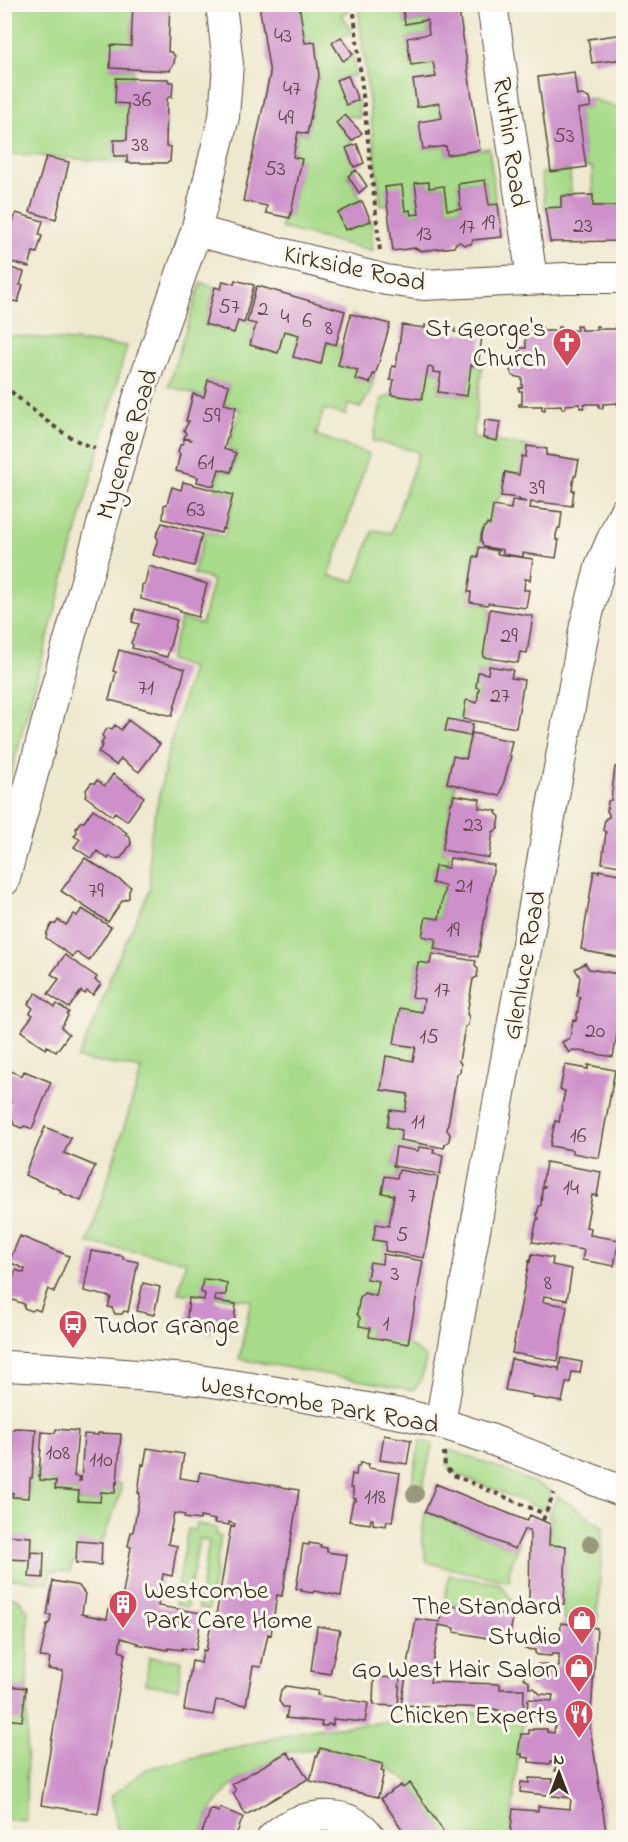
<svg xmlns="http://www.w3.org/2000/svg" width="628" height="1842" font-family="'Indie Flower',sans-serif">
	<rect width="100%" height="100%" fill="#fbf7ec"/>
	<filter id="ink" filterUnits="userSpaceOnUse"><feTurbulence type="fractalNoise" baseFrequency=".0167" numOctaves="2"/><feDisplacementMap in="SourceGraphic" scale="12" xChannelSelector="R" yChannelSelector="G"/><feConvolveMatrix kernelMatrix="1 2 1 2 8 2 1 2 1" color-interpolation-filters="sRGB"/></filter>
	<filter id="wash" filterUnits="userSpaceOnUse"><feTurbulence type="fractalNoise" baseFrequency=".008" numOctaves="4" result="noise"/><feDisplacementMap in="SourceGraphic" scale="24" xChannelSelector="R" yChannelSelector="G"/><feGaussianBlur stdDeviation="1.35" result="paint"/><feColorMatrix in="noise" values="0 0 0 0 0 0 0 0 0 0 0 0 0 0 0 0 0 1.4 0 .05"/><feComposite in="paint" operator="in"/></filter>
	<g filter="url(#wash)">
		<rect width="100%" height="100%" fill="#eee8ce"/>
		<path fill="#a7da89" stroke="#718254" stroke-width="1.5" d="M121 4 133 5 131 46 110 68 133 69V78H116V103L128 104 127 140H114V155L127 156V163L5 153 4 5Z
			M299 5H347L348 12 341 14 352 32 332 43 343 60 353 54 355 76H348L337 80 358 100 359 118 345 115 336 123 352 141 350 143 353 146 346 149 356 170 348 176 362 201 338 213 345 230 371 221 373 251 281 228 283 217H290L302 160 293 157 298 132 307 134 319 76 315 42 305 43Z
			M358 5H402L405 24 427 20 429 34 407 38 411 65 433 62 436 77 413 81 417 107 439 103 442 118 423 149 446 146 447 155 489 148 496 204 489 205 485 180 458 184 461 209 447 210 444 186 429 188 428 182 415 184 419 214 411 215 410 210C400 211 392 203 381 205Z
			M589 98 623 110V206H593L592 167H586L578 109 590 107Z
			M570 170 571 195 561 196V207L545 208 541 173Z
			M201 283 215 287 205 324 234 333 238 321 256 324 250 345 278 352 284 331 299 335 294 357 321 363 326 342 342 346 339 365 358 370 356 379 370 383 373 374 375 375 369 395 360 408 348 404 346 415 324 409 316 435 369 454 329 576 355 581 373 530 391 533 419 452 373 441 382 399 391 395 422 398 428 367 433 368V372L441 373 438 392 467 396 471 365 482 367 473 438 527 446 526 457 523 456 519 475 505 472 501 495 493 506 490 525H487L481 535 478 557 474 556 468 591 471 592 470 602 487 605 490 609 483 657 490 659 488 674 478 672 476 686 479 688 477 703 468 700 466 702 462 722 474 724 466 759 453 757 447 783 456 785 452 803H451L442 852 450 854 448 868 435 866 432 883 445 886 439 919 426 917 422 936 436 939 430 964 418 962 412 996 424 999 422 1012 401 1008 394 1043 416 1047 413 1061 387 1056 381 1089 408 1094 405 1112 390 1110 387 1127 402 1130 400 1143 419 1147 418 1151 396 1147 393 1165 399 1167 397 1178 382 1193 394 1195 389 1226 376 1224 374 1240 386 1242 382 1264 370 1262 367 1279 379 1281 376 1296 365 1293 359 1326 370 1328 369 1337 408 1344 426 1358 421 1381 414 1390 239 1359 251 1300 178 1293 186 1261 88 1243 142 1069 77 1059 95 1021 111 974 150 889 149 842 169 749 192 668 169 660 181 619 202 624 213 580 193 574 206 532 224 537 235 495 215 489 220 470 232 473 237 453 228 449 240 409 224 404 229 385 208 380 204 397 168 386Z
			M5 335 127 346 5 795 4 335Z
			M420 1441 433 1444 420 1497 410 1494Z
			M450 1450 507 1471 551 1491 545 1507 539 1508 454 1473C446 1466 446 1459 450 1450Z
			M33 1468H39L40 1480 56 1481 55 1489 79 1491 78 1501 100 1502 101 1492 116 1482 121 1483 120 1495 102 1543 101 1565 72 1563 70 1572 51 1571 49 1583 5 1578 4 1492 13 1493V1498H29L30 1478H32Z
			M557 1496 601 1525 603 1529 597 1626 563 1620 566 1546 549 1545 550 1524 552 1518 548 1517Z
			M425 1512 515 1549 518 1542 520 1543 509 1570 510 1580 507 1581 444 1567 427 1562 422 1538Z
			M197 1524 217 1528 216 1535 221 1536 209 1610 198 1608 209 1541 199 1539 187 1607 175 1604 188 1529 194 1530Z
			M449 1575 500 1584 512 1600 510 1614 444 1603Z
			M4 1594 19 1599 28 1611 26 1821 5 1819Z
			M149 1657 182 1661 178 1689 146 1684Z
			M497 1710 511 1714 523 1722 518 1754 510 1837H447L410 1783 383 1764 320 1748 287 1752 232 1784 211 1809 200 1837H119L111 1796 146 1769 309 1730Z
			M329 1829 351 1838H293L301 1833Z"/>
		<g id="blocks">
			<path fill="#cd90ca" d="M133 4H170L168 52H171L175 56 174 64 171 67 170 71 110 68 111 45 131 46Z
				M259 4H299L305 43 315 42 319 76 307 134 298 132 293 157 302 159 290 218 266 213 267 206 243 201 270 74Z
				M402 4H458L480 150 447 155 446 146 423 149 419 122 442 118 439 103 417 107 413 80 436 77 433 62 411 65 407 38 429 34 427 20 405 24Z
				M624 34V59L592 63 588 39Z
				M341 37 353 54 343 61 332 43Z
				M574 72 577 96 582 95 589 98 591 107 578 109 586 167 551 172 538 77Z
				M348 76 358 100 346 105 336 80Z
				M116 78 168 79 169 82H173L172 97H169L167 99 166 146 171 147 170 162 165 163H127V156H114V140H127L128 104 115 103Z
				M345 115 362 133 352 141 336 123Z
				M357 144 364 163 354 167 346 148Z
				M46 157 69 162 56 219 30 212Z
				M356 170 367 186 359 193 348 176Z
				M485 180 489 205 498 204 502 237 473 240 471 244 464 245 460 242 456 243 454 247 437 249 421 251 415 248 393 251 385 187 402 185 405 211 410 210 411 215 419 214 415 183 429 182V188L444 186 447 210 461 209 458 184Z
				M593 195V206H624V241L550 242 545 208 561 207V196Z
				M362 201 371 221 345 230 338 213Z
				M16 213 43 221 39 235 42 236 37 253 33 252 29 267 4 260V253Z
				M4 266 24 272 20 285H23L18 302 4 299Z
				M235 280 254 285 244 323 238 321 234 333 205 324 215 287 221 289 223 281 234 284Z
				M258 286 345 311 336 345 326 342 321 364 293 357 299 335 284 331 278 353 250 345 256 324 247 322 256 287Z
				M351 314 390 324 378 366 375 375 373 374 370 383 355 379 358 370 338 365Z
				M402 325 425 328V325L438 327V330L441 331 442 327 455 329 454 332 467 334 468 331 481 332 480 336H482L478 366 471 365 467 396 438 392 441 373 433 372V368L428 367 422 399 391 395 394 380H390L392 366 396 367Z
				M615 325H618V329L624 328V377H621L622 383H624V395H622V407H618V403L603 404V408H599V404H584V408H580V404L565 405V409H562L561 405 545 406V410H542V406H519V404H522V391H519V388H522V378L513 376 510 370 513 363 521 361V351H518V348H526L525 335H521V332L538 331V327H542V331H558V327H561V331L577 330V326H580L581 330H596V326H599V329H615Z
				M208 380 229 385 224 404 236 407 224 449 236 453 231 472 219 469 214 486 197 482 198 477 176 471 180 454 178 452 180 445 183 444 184 439 192 440 184 438 186 433 184 430 189 421H186L193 394 204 397Z
				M485 420 500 422 497 441 483 438Z
				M527 446 547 449 546 455 579 460 576 476H574L572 490H574L572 506 539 502V503L531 502 530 508 562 512 560 528H558L556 535V540H559L556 558 523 553V557L503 554V550L484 547 481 541V535L483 529 487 524 490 525 493 506 511 509 512 500 526 502 519 500V498L501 496 505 472 519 475 522 456 526 457Z
				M183 482 233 495 224 529 222 528 221 533 163 519 164 505 167 504 172 487 181 490Z
				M162 523 202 534 194 566 153 555 158 539 156 536Z
				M479 547 498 551 497 554 533 559 530 580 525 579 524 590H529L526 608 488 603 487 605 470 602 471 592H468L474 556 478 557Z
				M149 566 207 584 198 617 180 612 181 610 141 599 142 585 145 583Z
				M135 609 177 620 167 657 132 648 133 645 131 643 139 624 132 622Z
				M490 609 533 616 527 653 520 652 518 663 483 657Z
				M119 650 185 669 172 716 109 700 116 672 113 671Z
				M489 666 513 670 511 678 524 680 516 728 463 719 466 701 467 700 477 703 479 688 476 687 478 672 488 674Z
				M448 719 473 724 470 736 445 731Z
				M128 720 160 744 139 772 121 759 116 765 98 752 103 745 101 744 104 739 102 735 108 728 112 729 115 725 121 730Z
				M472 733 512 741 509 755 511 756 500 796 447 783 453 756 466 759Z
				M615 767 624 768V859L621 858 619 866 602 863 606 832 603 830 605 819 609 817V814L607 811 608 801 611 800Z
				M113 774 144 797 127 821 115 812 112 816 85 796 87 794 86 790 91 783H95L97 780 105 786Z
				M454 795 480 799 479 808 497 811 496 813 500 817 498 829 493 832 489 858 442 850 451 803H452Z
				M93 809 127 833 125 835 130 837 131 844 121 858 114 859 110 856 108 859 97 851 92 859 74 847 80 839 74 836 77 832 76 828 80 822H84Z
				M85 858 131 887 129 891V898L122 901 108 922 61 891Z
				M450 858 494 865 478 957 434 949 436 939 422 936 426 917 439 919 445 886 432 883 435 866 448 868Z
				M599 870 624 875V958L585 951V950L581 949 594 871 599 872Z
				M82 909 111 927 89 961 76 952 73 957 46 938 47 932 52 924H56L58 920 66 925 74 914 77 916Z
				M432 954 476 961 475 965 478 969 477 977 473 979 467 1014 469 1017 468 1025 465 1027 459 1061 461 1064 460 1072 457 1074 447 1130 450 1134 449 1141 445 1144 444 1148 400 1140 402 1130 387 1127 390 1110 405 1112 408 1094 381 1090 386 1056 413 1061 416 1047 394 1044 400 1008 422 1012 424 999 412 997 418 962 430 964Z
				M65 955 97 977 95 980 101 984 93 995 87 991 85 994 81 991 69 1008 48 994 59 979 51 974Z
				M585 963 589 969 624 975V997L613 1057 573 1050 569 1053 562 1042 570 1038 573 1020 576 1021 580 997 577 996 580 977 575 969Z
				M36 993 55 1007 57 1004 69 1012 67 1015 68 1016 61 1027 69 1034 56 1052 47 1046 46 1049 21 1031 33 1015 30 1013 33 1008 28 1004Z
				M565 1065 588 1069V1065L615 1070 599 1158 572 1153V1150L550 1146 555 1121 559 1122 565 1091 560 1090Z
				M4 1068 22 1076 24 1071 51 1082 32 1129 25 1126 21 1128 14 1125 13 1121 5 1117 11 1103 8 1102 4 1109Z
				M45 1127 71 1138 64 1153 95 1166 81 1201 60 1192 61 1190 25 1175 29 1163H30Z
				M396 1147 418 1151 419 1147 434 1149 433 1153 443 1155 440 1174 393 1166Z
				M546 1162 601 1172 597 1196 592 1195 586 1227 591 1228 590 1235 619 1240 614 1266 582 1260 584 1250 532 1242 537 1219H539L537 1215 539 1206 541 1205 542 1189 545 1186H542Z
				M399 1170 438 1177 424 1258 385 1251 386 1242 373 1240 376 1224 389 1226 394 1195 382 1193 385 1176 397 1178Z
				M20 1236 69 1256 54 1292 48 1289 40 1311 35 1309 32 1311 24 1308V1304L5 1297 16 1270 24 1273 25 1269 9 1262Z
				M91 1251 123 1256V1259L138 1262 128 1312 124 1311 122 1314H115L112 1308 108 1307 111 1297 84 1291Z
				M383 1254 423 1261 408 1344 369 1337 370 1328 359 1326 360 1318 357 1314 360 1297 364 1293 376 1296 379 1281 367 1279 370 1262 382 1264Z
				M532 1254 553 1258 552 1265 572 1269 567 1300 544 1296 543 1302 567 1306 558 1361 512 1353 529 1261 530 1262Z
				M203 1279 215 1280 227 1283 226 1295H216L215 1301 236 1304 233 1333 212 1330V1333L204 1332 205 1329 186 1327 189 1298 204 1300 205 1294 201 1292Z
				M143 1283 160 1287 154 1315 137 1311Z
				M561 1358 582 1362 580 1373 572 1372 570 1383H566L562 1402 532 1397V1395L505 1390 511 1359 558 1368 559 1370Z
				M14 1428 36 1429 32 1478H30L29 1498 12 1497 13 1493 4 1492V1430H14Z
				M56 1429 78 1431 74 1476 80 1477 79 1481H81L84 1434 98 1435V1433L121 1434 117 1483 116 1482 115 1493 101 1492 100 1502 78 1501 79 1491 55 1489 56 1481 40 1480V1476H39L42 1432 55 1433Z
				M384 1435 411 1440 407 1464 380 1460Z
				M147 1448 184 1454 180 1478 198 1481 200 1472 299 1490 282 1596 277 1595 271 1635 268 1634 261 1667 253 1666 246 1705 216 1700 213 1715 184 1710 192 1661 201 1663 203 1650 206 1651 211 1623 218 1624 220 1616H216L231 1526 234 1527 235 1524 229 1522V1525L214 1523 215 1520 200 1517V1520L184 1518 185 1515 174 1513 168 1544 177 1546 172 1576 163 1574 158 1606 202 1613 196 1650 182 1648V1650L168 1648V1650L137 1644 138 1643 121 1638 119 1651 125 1653 98 1814 41 1805 63 1671 48 1669 50 1658 40 1657 47 1625 50 1622 51 1615H47L53 1581 79 1586 85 1594 82 1613 81 1614 107 1619 111 1597 122 1599 131 1547 128 1546 131 1532H133L140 1493H138L142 1464 144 1465Z
				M360 1463 369 1464 368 1468 400 1473 392 1522 387 1521 386 1526 373 1524V1519H371L370 1524 349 1521 353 1501H356V1499L353 1498V1488H350L352 1474 356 1475 357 1466 359 1467Z
				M436 1484 527 1521 530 1515 550 1524 549 1545 566 1546 564 1604 529 1602 530 1530H524L515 1549 425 1512Z
				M4 1535 31 1537 30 1560 4 1559Z
				M77 1541 102 1543 101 1565 76 1563Z
				M309 1543 321 1545 320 1547 327 1548V1552L347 1555 341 1596 314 1591 313 1593 301 1591 302 1589H296L303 1544 309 1545Z
				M31 1552 44 1553 43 1578 29 1577Z
				M442 1604 513 1616 509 1642 454 1632 455 1628 439 1625 430 1682 500 1684V1689H524L523 1722 511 1714 490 1708 401 1705 416 1619 440 1622Z
				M561 1623 597 1628 590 1727 607 1838H510L513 1809 538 1811V1806L570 1809 571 1798 520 1792 521 1782 529 1783V1778L553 1779V1782H559V1771H555L556 1763 550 1762V1764L529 1762V1758L522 1757V1754H518L521 1734H529V1730H533V1729H547V1732L554 1733 555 1724 546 1723 547 1717 534 1716V1712L527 1711 528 1699 552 1701 553 1695 540 1694 534 1688H529V1682L524 1678 525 1668 534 1669 538 1664 559 1667V1654H552L551 1656 538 1655 535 1653V1650L525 1649 526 1644 533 1637 560 1638Z
				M317 1626 340 1630 330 1674 311 1671Z
				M374 1677 400 1678 398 1706 374 1705V1702H373Z
				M8 1686 26 1688 22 1721 4 1719Z
				M286 1686 318 1691 317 1695 368 1703 365 1722 333 1719V1725L328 1724 327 1726H321L322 1722 286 1718 288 1707H283L279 1701 281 1690Z
				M320 1748 383 1764 381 1771 384 1772 378 1797 310 1781 316 1756H318Z
				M287 1752 292 1759 295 1757 308 1779 246 1815 233 1793 236 1791 232 1784Z
				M410 1783 446 1835 442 1838H408L381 1798 401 1785 403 1788Z
				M220 1808 243 1817 235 1838H200L211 1809 219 1812Z"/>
		</g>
	</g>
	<g filter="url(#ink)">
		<use href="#blocks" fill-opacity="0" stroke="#564638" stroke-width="1.5"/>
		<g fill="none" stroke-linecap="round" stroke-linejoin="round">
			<g stroke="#564638" stroke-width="32">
				<path id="street" d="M492 4 532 279
					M196 231 386 280 423 285 565 278H624
					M4 881 66 651 139 395 196 231 224 117 228 64 221 4
					M4 1366 48 1368 199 1380 271 1391 407 1415 443 1424 490 1439 624 1492
					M440 1423 585 625 601 564 624 512
					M272 1838C293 1816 336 1807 361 1827 365 1830 368 1834 371 1838"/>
			</g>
			<path stroke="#564638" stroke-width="4" stroke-dasharray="4.5 4.5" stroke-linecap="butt" d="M353 4 380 251
				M4 386C32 408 60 437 95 448
				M444 1452 445 1467 453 1475 545 1514
				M543 1520 554 1493"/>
			<use href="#street" stroke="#fff" stroke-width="30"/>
		</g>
		<g fill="#9a987c">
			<circle cx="415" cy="1494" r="9"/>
			<circle cx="591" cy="1544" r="9"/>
		</g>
	</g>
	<defs>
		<g id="church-pin" transform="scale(1.5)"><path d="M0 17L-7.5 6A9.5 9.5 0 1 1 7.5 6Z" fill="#d1495b" stroke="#fbf7ec"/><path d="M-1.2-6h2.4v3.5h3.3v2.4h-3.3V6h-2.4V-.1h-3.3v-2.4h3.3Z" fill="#fff"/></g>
		<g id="bus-pin" transform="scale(1.5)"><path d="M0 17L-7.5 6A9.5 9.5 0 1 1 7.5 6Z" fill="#d1495b" stroke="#fbf7ec"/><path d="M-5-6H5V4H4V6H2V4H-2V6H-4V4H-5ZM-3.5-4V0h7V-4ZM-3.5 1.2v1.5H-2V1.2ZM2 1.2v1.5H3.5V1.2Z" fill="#fff"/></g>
		<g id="building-pin" transform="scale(1.5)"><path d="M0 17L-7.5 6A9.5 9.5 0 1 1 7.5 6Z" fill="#d1495b" stroke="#fbf7ec"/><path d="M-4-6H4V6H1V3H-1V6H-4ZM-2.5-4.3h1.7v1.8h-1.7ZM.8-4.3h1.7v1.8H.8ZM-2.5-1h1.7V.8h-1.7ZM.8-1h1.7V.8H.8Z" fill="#fff"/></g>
		<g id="shop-pin" transform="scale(1.5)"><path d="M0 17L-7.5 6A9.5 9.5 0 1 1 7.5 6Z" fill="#d1495b" stroke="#fbf7ec"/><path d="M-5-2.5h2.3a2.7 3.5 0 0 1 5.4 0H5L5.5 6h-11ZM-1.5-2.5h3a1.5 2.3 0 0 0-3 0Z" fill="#fff"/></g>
		<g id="restaurant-pin" transform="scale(1.5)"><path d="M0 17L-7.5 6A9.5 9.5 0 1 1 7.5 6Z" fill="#d1495b" stroke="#fbf7ec"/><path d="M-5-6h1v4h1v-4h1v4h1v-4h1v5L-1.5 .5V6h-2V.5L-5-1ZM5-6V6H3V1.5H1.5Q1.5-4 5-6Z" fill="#fff"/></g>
	</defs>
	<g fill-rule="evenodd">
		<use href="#church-pin" x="567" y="342"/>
		<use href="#bus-pin" x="73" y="1324"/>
		<use href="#building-pin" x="123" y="1604"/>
		<use href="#shop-pin" x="582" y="1620"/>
		<use href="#shop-pin" x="579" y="1668"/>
		<use href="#restaurant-pin" x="579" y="1714"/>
	</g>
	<g text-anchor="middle" stroke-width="6" stroke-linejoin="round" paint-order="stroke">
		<g font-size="22" fill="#604449">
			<text x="283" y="42">43</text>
			<text x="292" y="95">47</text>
			<text x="142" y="106">36</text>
			<text x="286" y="124">49</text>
			<text x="564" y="142">53</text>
			<text x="140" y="151">38</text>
			<text x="275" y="175">53</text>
			<text x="488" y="229">19</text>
			<text x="583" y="232">23</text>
			<text x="467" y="233">17</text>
			<text x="424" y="240">13</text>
			<text x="229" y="313">57</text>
			<text x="263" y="315">2</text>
			<text x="285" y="323">4</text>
			<text x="307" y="327">6</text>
			<text x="329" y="334">8</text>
			<text x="211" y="422">59</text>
			<text x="206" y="469">61</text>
			<text x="537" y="494">39</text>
			<text x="196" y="516">63</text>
			<text x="509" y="642">29</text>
			<text x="146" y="694">71</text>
			<text x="500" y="702">27</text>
			<text x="473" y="831">23</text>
			<text x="464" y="892">21</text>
			<text x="96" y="897">79</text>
			<text x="453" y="936">19</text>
			<text x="442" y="996">17</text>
			<text x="595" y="1037">20</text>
			<text x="429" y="1043">15</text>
			<text x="418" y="1128">11</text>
			<text x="578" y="1142">16</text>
			<text x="571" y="1194">14</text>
			<text x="412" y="1202">7</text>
			<text x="402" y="1241">5</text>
			<text x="395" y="1280">3</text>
			<text x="548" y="1289">8</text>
			<text x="386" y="1330">1</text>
			<text x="58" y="1459">108</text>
			<text x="101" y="1466">110</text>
			<text x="375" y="1503">118</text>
		</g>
		<g font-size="26" fill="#3b2a1e" stroke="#fbf7ec">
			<text transform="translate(512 142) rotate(82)" y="9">Ruthin Road</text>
			<text transform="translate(355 267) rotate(12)" y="9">Kirkside Road</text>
			<text transform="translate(126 444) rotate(-73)" y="9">Mycenae Road</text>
			<text transform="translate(523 965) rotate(-80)" y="9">Glenluce Road</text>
			<text transform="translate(320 1403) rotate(10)" y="9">Westcombe Park Road</text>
		</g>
		<g font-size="26" fill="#3b2a1e" stroke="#fbf7ec" text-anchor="end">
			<text x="546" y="336">St George's<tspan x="546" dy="30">Church</tspan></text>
			<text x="94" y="1333" text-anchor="start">Tudor Grange</text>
			<text x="144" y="1598" text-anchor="start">Westcombe<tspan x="144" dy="30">Park Care Home</tspan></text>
			<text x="561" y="1614">The Standard<tspan x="561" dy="30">Studio</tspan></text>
			<text x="558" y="1677">Go West Hair Salon</text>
			<text x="558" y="1723">Chicken Experts</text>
		</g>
	</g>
	<rect width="628" height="1842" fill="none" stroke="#fbf7ec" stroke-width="24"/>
	<g transform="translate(559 1773)" stroke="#fbf7ec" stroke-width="4.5" paint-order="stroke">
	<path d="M0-4.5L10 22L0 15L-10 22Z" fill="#3b2a1e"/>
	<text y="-9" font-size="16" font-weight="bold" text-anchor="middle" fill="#3b2a1e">N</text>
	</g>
</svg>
